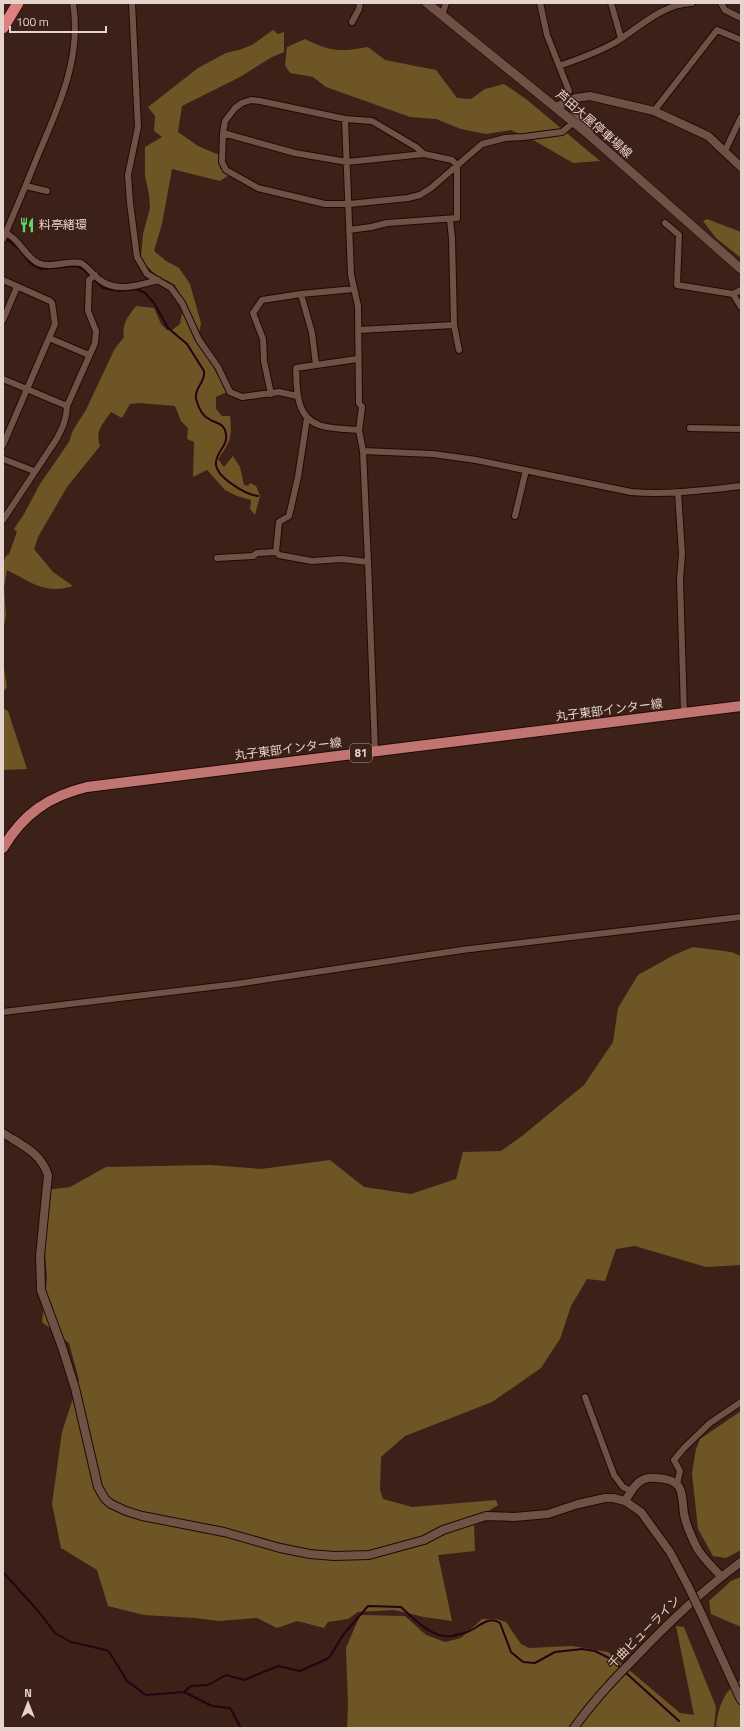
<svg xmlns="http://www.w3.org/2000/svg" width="744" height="1731" font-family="'Titillium Web','Noto Sans JP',sans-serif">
	<rect width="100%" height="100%" fill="#3c2118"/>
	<path fill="#6e5526" d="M273 30 278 34 284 32V52L272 57 240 77 182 106 178 132 198 146 219 155 220 168 229 175 220 181 172 169 162 224 154 251 166 261 179 268 190 284 201 323 198 339 227 392 216 397V409L222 416H230C232 438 231 441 218 459L224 467 233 456 240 467 244 485 248 486 250 483 256 486 260 496 255 515 250 509 251 500 237 496 225 490 207 470 193 477 194 442 187 439 188 428 181 421 175 406 139 403 130 404 122 418 111 412C102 425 95 431 100 446L67 487 38 537 34 549 53 572 73 586C45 595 31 582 7 570L4 588 6 615 3 631V563L6 556 9 554 17 532 14 529 24 514 40 484 69 442 73 430 86 410 114 350 124 337C121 325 129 315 136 306L154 308 161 324 167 330H172L180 324 184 303 175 285 156 275 146 265 141 257 143 234 150 208 149 194 145 176V147L162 137 154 131 155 116 148 107 198 68 226 53 239 50 252 45Z
		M305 39C330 52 341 52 368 47L385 60 436 70 457 98 471 99 485 89 504 84 526 99 600 161 573 163 535 141 511 130 486 134 461 129 436 119 410 117 326 87 313 77 290 73 285 65 287 47Z
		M707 219 741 232V258L716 238 703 221Z
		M3 662 7 687 3 692Z
		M3 708 8 711 27 769 3 770Z
		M693 947 731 952 741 956V1265L706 1267 635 1246 616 1249 605 1281 587 1279 571 1306 560 1339 541 1368 492 1402 405 1436 381 1457 380 1490 383 1499 412 1507 496 1500 498 1505 485 1513 486 1516 474 1526 475 1551 438 1555 452 1621 424 1617 394 1610 358 1612 348 1619 328 1622 324 1628 297 1621 277 1628 257 1618 219 1621 195 1618 144 1615 108 1606 97 1570 61 1548 52 1504 62 1432 79 1380 69 1343 42 1322 47 1278 45 1251 47 1190 70 1187 106 1167 210 1165 261 1169 330 1160 364 1187 411 1194 456 1179 463 1152 501 1151 522 1136 584 1085 613 1042 618 1008 638 975 674 955Z
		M741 1411V1550L726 1558 713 1556 698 1529 692 1473 696 1449 700 1439Z
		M741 1577V1627L711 1614 709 1601 731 1581Z
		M360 1615 405 1616 426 1635 445 1642 461 1638 482 1619H496L506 1622 521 1644 529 1648 572 1646 608 1652 680 1713 694 1715 676 1626 684 1627 716 1707 714 1728H347L348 1704 346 1648Z
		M741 1680V1728H716C718 1708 723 1691 741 1680Z"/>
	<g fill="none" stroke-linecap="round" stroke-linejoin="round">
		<path stroke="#290112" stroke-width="2" d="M5 238 18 248 30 263 40 269 76 266 83 269 103 288 119 291 137 289 145 293 154 303 168 328 187 344 204 371C206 382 194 387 196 399 198 406 202 416 209 419 216 424 224 422 226 434 228 446 217 451 216 462 214 476 246 495 258 496
			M3 1572 39 1612 55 1633 71 1642 106 1650 110 1653 127 1681 146 1695 184 1692 212 1706 230 1708 241 1728
			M625 1672 679 1721
			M184 1692 191 1686 208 1685 226 1675 244 1680 278 1666 300 1671 329 1658 343 1635 368 1606 401 1607C412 1617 429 1635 445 1636 451 1637 461 1634 467 1632 477 1629 489 1614 500 1623L511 1652 523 1662 535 1663 555 1652 582 1649 595 1651 611 1659 622 1669"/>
		<g stroke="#220903" stroke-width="8">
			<path id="minor" d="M132 3 138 127 128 175 130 203 137 257 147 274 171 288 182 303 199 340 218 367 230 392 242 397 279 392 297 396
				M540 3 547 35 569 91
				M611 3 621 38
				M721 3 725 10 741 18
				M442 15 446 3
				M352 22 359 9 360 3
				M559 66C579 59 599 52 616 42 640 27 662 4 692 3
				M574 101 573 111 592 129 587 133
				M654 111 717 30 741 40
				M345 119 351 275 358 306 359 403 362 407 359 430 363 451 368 562 375 751
				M223 133 295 153 347 162 424 154 452 160 457 165V218L387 223 371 227 349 230
				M725 151 741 117
				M424 154 416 147 372 121 345 119 260 101 251 100 242 103 235 108 225 121 223 133 222 162 226 170 258 188 325 204H349L408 198 420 195 431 188 482 144 505 138 524 137 562 132 573 123
				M26 186 47 191
				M450 220 452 238 454 325 459 350
				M665 223 679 235 677 285 733 294 741 290
				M3 232C19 237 24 256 38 263 51 269 67 260 81 263 88 267 93 275 100 280 117 293 139 285 158 280
				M3 239C15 211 27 183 38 155 59 106 82 57 73 3
				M3 280 50 301 52 303 55 324 49 338 3 445
				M301 294 312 333 316 365
				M733 294 741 307
				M3 320 17 287
				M358 330 454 325
				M49 338 89 355
				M357 359 296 368C297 389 295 416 319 425 329 429 348 429 359 430
				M3 379 67 406
				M271 394 264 361 263 339 253 313 262 300 301 294 354 289
				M690 428 741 429
				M363 451 433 454 476 460 631 492C668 495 705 490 741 486
				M3 459 34 471
				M678 492 682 554 680 580 684 713
				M515 516 526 470
				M3 520 56 440C62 429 67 419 67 406L95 343 96 331 88 311 89 280 95 275
				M276 552 279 522 289 516 298 477 307 418
				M217 558 253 556 257 553 276 552 279 555 312 561 342 559 368 562
				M3 1012 236 984 462 950 741 917
				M585 1397 614 1475 623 1487 631 1491
				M677 1484 680 1471 674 1460 684 1448 710 1423 741 1402"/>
		</g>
		<g stroke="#220903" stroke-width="10">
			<path id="tertiary" d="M556 107 576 98 590 96 654 111 708 136 741 167
				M3 1133C23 1146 40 1152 48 1175L40 1256 41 1290 62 1347 75 1388 98 1487 105 1499 111 1504 126 1511 142 1516 224 1532 280 1548 310 1554 334 1556 369 1555 424 1540 443 1530 486 1516 514 1517 548 1514 578 1504 605 1498H613L625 1501 641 1512 670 1552 688 1586
				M625 1501C634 1487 638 1476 657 1478 685 1480 681 1492 684 1514 686 1525 692 1538 697 1548 703 1558 713 1568 721 1576
				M701 1613 741 1700
				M574 1728C591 1704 611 1682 632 1661 666 1625 701 1591 741 1562"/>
		</g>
		<g stroke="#220903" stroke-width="10">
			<path id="secondary" d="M427 3 587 133 741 269"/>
		</g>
		<g stroke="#220903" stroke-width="12">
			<path id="primary" d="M3 848C23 814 49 796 87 787L741 706"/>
		</g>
		<g stroke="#220903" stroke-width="12">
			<path id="trunk" d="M3 28 18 3"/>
		</g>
		<use href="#minor" stroke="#705146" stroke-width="6"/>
		<use href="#tertiary" stroke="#705146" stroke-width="8"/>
		<use href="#secondary" stroke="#705146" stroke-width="9"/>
		<use href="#primary" stroke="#c07572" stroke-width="10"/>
		<use href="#trunk" stroke="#db8180" stroke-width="11"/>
		<g stroke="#220903" stroke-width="10" stroke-linecap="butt">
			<path id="tertiary-bridge" d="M688 1586 701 1613"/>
		</g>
		<use href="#tertiary-bridge" stroke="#705146" stroke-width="8"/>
	</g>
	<defs>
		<g id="restaurant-bare" transform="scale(1.2)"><path d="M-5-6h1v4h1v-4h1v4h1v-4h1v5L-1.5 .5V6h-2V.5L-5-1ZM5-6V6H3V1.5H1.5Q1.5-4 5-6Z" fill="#63d469" stroke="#3c2118" stroke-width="2.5" paint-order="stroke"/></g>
	</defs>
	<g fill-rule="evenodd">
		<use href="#restaurant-bare" x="27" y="225"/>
	</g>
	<g text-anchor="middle" stroke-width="3" stroke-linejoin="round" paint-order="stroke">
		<rect fill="#3c2118" stroke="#b39e97" stroke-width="1" x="350" y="744" width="22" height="18" rx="3"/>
		<g font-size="11" font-weight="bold" fill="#e6d3cd">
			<text x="361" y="757">81</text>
		</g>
		<g font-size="12" fill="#e6d3cd" stroke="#3c2118">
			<text transform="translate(594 124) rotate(41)" y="4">芦田大屋停車場線</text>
			<text transform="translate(609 710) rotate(-7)" y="4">丸子東部インター線</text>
			<text transform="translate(288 749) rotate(-7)" y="4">丸子東部インター線</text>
			<text transform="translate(644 1632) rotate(-45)" y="4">千曲ビューライン</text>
		</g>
		<g font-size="12" fill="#e6d3cd" stroke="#3c2118" text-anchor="start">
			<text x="39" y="229">料亭緒環</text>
		</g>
	</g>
	<rect width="744" height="1731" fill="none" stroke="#e6d3cd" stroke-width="8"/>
	<g transform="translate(28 1703)" stroke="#3c2118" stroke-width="3" paint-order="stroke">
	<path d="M0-3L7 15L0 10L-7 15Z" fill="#e6d3cd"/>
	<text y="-6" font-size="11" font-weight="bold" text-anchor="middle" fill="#e6d3cd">N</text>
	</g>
	<path d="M10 26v6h96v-6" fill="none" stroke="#e6d3cd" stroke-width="2"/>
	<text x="16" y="26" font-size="12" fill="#e6d3cd" stroke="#3c2118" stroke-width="3" paint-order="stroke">100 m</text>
</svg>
